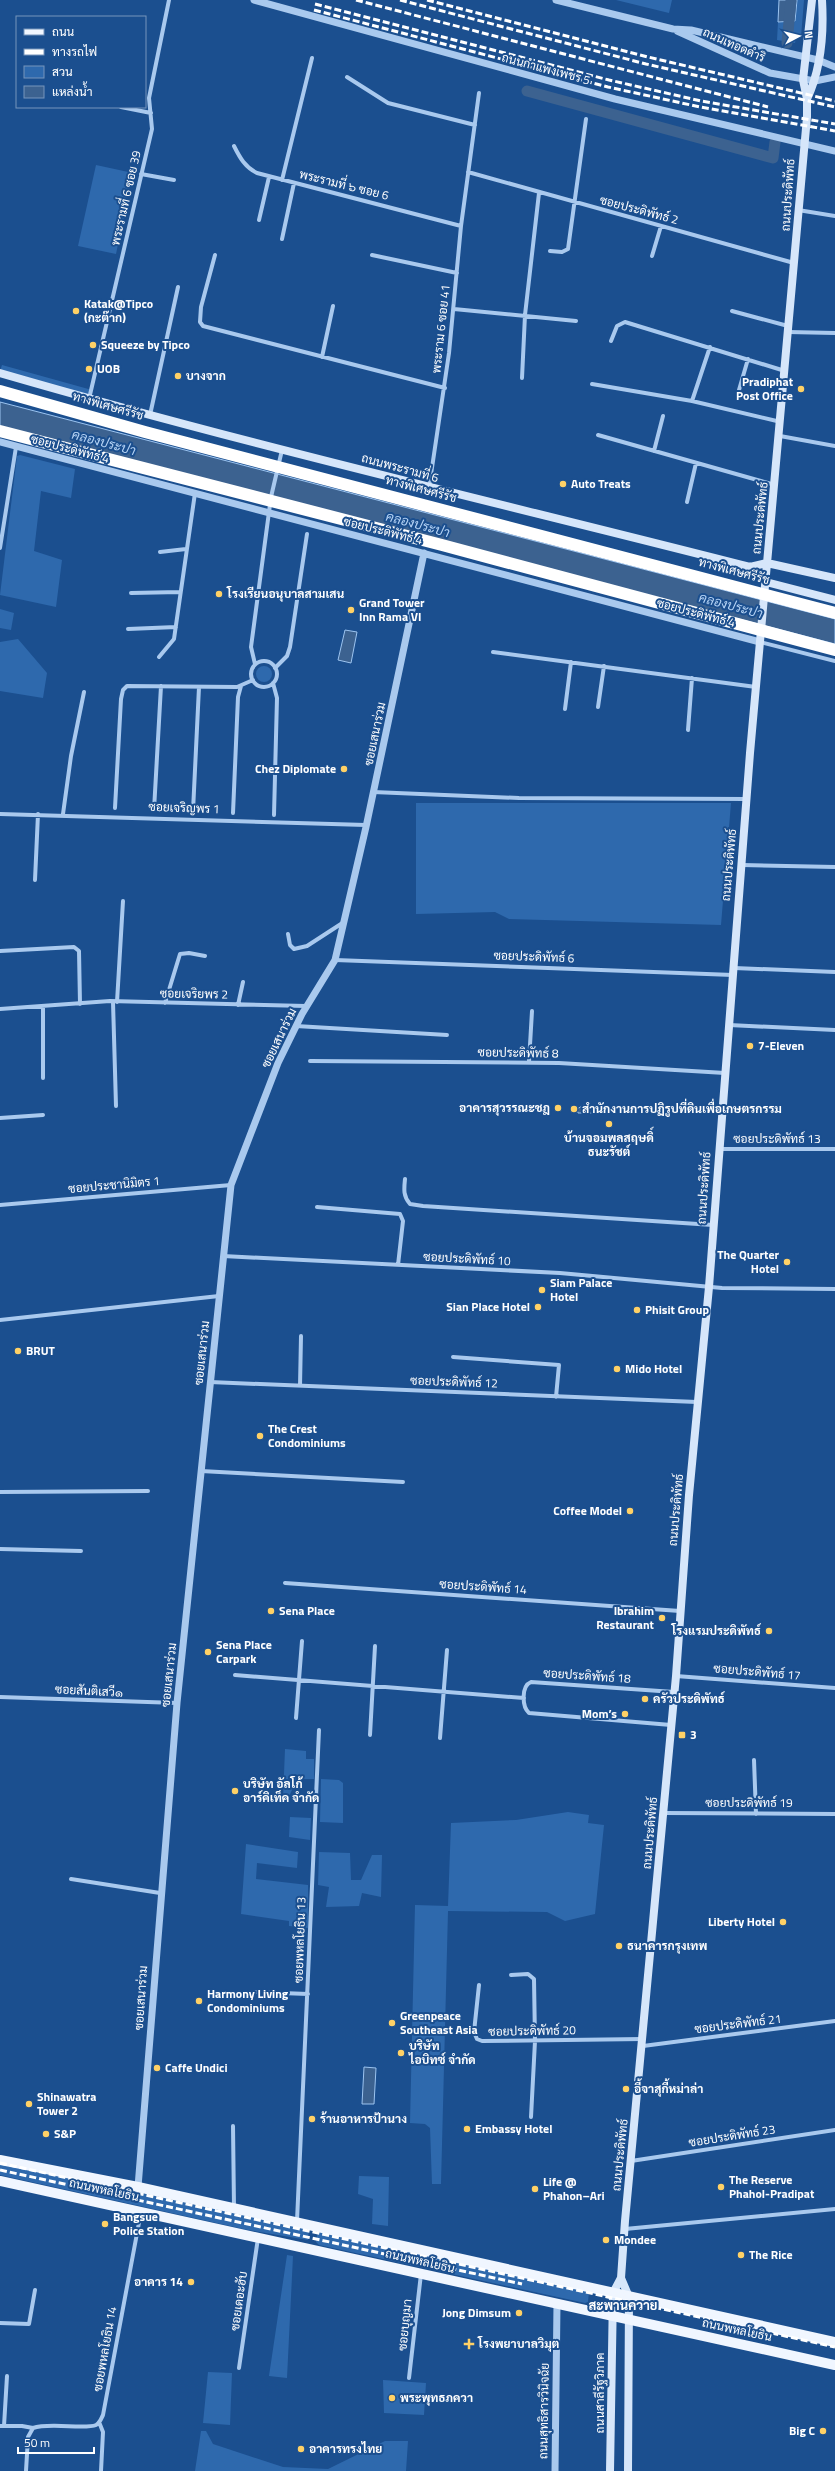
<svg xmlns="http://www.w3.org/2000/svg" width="835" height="2471" font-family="'Titillium Web',Sarabun,sans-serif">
	<rect width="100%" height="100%" fill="#1b4f8f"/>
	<path fill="#2e69ad" d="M616 0H672L669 13Z
		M797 0H804L801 37 796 38 795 43 777 40 778 22 795 21Z
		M96 165 133 173 116 254 78 246Z
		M2 365 92 390V397L0 371Z
		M20 455 75 469 71 498 41 491 34 551 62 560 56 607 0 595 17 456Z
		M0 609 14 613 11 630 0 628Z
		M18 639 47 673 43 698 0 691V642Z
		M256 674a8 8 0 1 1 16 0a8 8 0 1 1-16 0Z
		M416 803H731L721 925 509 919 495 912 416 914Z
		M285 1749 306 1751V1759H314V1779H297L286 1803 283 1799Z
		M321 1779 339 1780 343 1783V1823L320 1822Z
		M568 1812 589 1815 588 1823 604 1825 595 1914 565 1921 547 1912 448 1911 441 2184H432L430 2128 425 2124 410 2123 415 1905 448 1906 451 1823 516 1820Z
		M290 1817 311 1818 310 1840 289 1837Z
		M246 1844 298 1852 297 1868 257 1863 256 1879 308 1885V1928L289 1926V1921L241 1914Z
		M319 1852 350 1853 351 1880H361L372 1855H382L381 1897 362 1893 359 1906 326 1907 329 1887 318 1885Z
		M0 2163 309 2229 308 2240 248 2230 0 2175Z
		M359 2176 389 2177 388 2226 372 2224 373 2199 358 2194Z
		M318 2230 589 2291 588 2302 585 2303 319 2245 316 2242Z
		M287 2255 293 2256 287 2378 269 2376Z
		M208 2372 232 2373 230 2425 203 2423Z
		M383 2380 426 2383 424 2415 384 2413Z
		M201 2431H206L213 2444 283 2467 328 2469 385 2441H408L406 2471H195Z"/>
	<path fill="#3c6290" stroke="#9cc4f0" d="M779 0H797L795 21 778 22Z
		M0 402 835 619V644L0 427Z
		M345 630 357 632 351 663 338 660Z
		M584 1105 602 1107 601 1111 597 1113H578L577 1109Z
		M364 2067 376 2068 374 2104H362Z"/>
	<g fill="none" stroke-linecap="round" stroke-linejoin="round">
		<path stroke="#3c6290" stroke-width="11" d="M787 43 791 0
			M527 91 773 158 775 142"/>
		<path stroke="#a9c9ee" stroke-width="4" d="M347 77 388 103 475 125
			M121 107 151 113
			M234 146C240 158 245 167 257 173L461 226
			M468 172 794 263
			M141 174 174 180
			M282 180 312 58
			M798 210 835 216
			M259 220 269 177
			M282 239 294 183
			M550 251 562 252 568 249 586 119
			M215 255 201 307 200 322 203 326 445 388
			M372 255 457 273
			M652 256 661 226
			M454 309 576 321
			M732 311 788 326
			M788 332 835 333
			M611 341 617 326 625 322 785 371
			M322 357 333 306
			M522 378 525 315 539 193
			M592 384 692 401 781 422
			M739 390 748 359
			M89 399 152 129 149 98 169 0
			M692 401 710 347
			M150 415 178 287
			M598 435 775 485
			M780 436 835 446
			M654 451 663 416
			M429 488 449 353 461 226 479 93
			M687 502 696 463
			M0 548 16 447
			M160 552 186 549
			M131 593 180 592
			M128 629 176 627
			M760 642 835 661
			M493 652 756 687
			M159 657 174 639 195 493
			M251 674a13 13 0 1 1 26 0a13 13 0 1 1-26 0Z
			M255 664 251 647 271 497 282 450
			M275 668 287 656 290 647 307 534
			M273 683 277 698 274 815
			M598 707 604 666
			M565 709 571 662
			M688 730 692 678
			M373 792 519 798 746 799
			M115 808 121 699 123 690 127 686 237 687 253 680
			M154 810 161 686
			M193 811 199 687
			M233 813 238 697 241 686
			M0 814 366 825
			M63 814 71 756 84 692
			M742 865 835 867
			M35 880 38 814
			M288 934 290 945 294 949 307 946 344 922
			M0 951 74 947 79 951 80 1004
			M335 960 733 975
			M734 968 835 972
			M113 1002 116 1106
			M117 1002 123 901
			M165 1003 180 954 189 953 205 956
			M238 1005 243 982
			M0 1009 110 1001 306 1006
			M729 1025 835 1030
			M296 1026 447 1035
			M310 1061 559 1063 725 1073
			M529 1062 532 1011
			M43 1078V1006
			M0 1118 43 1115
			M719 1149H835
			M405 1179C404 1189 403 1196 410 1204L423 1206 713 1225
			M0 1205 231 1185
			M317 1207 400 1214 403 1221 398 1265
			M223 1256 560 1273 722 1288 835 1289
			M0 1320 219 1296
			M453 1357 559 1365 556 1397
			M210 1382 697 1402
			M300 1386 301 1336
			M201 1471 403 1482
			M0 1492 148 1491
			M0 1549 81 1551
			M285 1583 680 1611
			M235 1675 524 1698
			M676 1676 835 1688
			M0 1697 177 1703
			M296 1718 302 1641
			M671 1725 529 1713C522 1707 521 1686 531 1682L674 1692
			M370 1735 375 1646
			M440 1738 447 1650
			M754 1760 756 1814
			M664 1813 835 1814
			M71 1879 160 1893
			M511 1975 528 1974 534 1979 535 2041 531 2117
			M479 1985 474 2032 477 2039 482 2041 643 2039
			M255 1992 308 1994
			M643 2046 835 2021
			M233 2126 234 2208
			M631 2161 835 2130
			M297 2221 319 1730
			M625 2229 835 2209
			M0 2323 29 2324 35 2290
			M239 2368 258 2238
			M409 2378 421 2274
			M99 2422 103 2432 101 2471
			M0 2426H22L33 2428
			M4 2426 7 2376
			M26 2471 28 2437 33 2428C50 2422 85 2430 96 2425 100 2423 101 2419 103 2415L141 2212"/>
		<path stroke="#a9c9ee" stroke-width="7" d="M254 0 615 99 835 151
			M556 0 673 29 691 30 818 60 835 67
			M677 31 770 73 815 81 835 77
			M0 442 760 642
			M138 2187 177 1703 231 1185 278 1063 302 1014 335 960 366 827 424 553
			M555 2471 557 2304"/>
		<path stroke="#d6e6fa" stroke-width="8" d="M807 99C821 69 824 33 822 0
			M0 373C248 445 500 503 750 567L767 563 835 578
			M750 567 766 582 835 600
			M621 2278 629 2297 628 2471
			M610 2471 613 2293 621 2278 625 2221 676 1676 689 1495 709 1287 750 753 807 117V99L803 80 812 0"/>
		<path stroke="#f0f6ff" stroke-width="10" d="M0 2160 138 2187 835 2342
			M0 2181 835 2365"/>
		<path stroke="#fff" stroke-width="12" d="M0 391 145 432 835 613
			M0 431 442 545 835 650"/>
		<path stroke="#fff" stroke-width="3" stroke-dasharray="7 3" stroke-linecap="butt" d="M356 0 768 107
			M400 0 646 64 835 107
			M427 0 648 57 835 101
			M315 4 609 80 701 101 835 124
			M314 10 608 87 700 107 835 131
			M0 2163 835 2347
			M0 2170 522 2284"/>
	</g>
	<g fill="#ffd166" stroke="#1b4f8f" stroke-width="1.5">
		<circle cx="76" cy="311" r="4"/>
		<circle cx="93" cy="345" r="4"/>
		<circle cx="89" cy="369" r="4"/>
		<circle cx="178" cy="376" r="4"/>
		<circle cx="801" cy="389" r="4"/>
		<circle cx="563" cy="484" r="4"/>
		<circle cx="219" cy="594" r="4"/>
		<circle cx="351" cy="610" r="4"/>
		<circle cx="344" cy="769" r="4"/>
		<circle cx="750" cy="1046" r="4"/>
		<circle cx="558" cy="1108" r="4"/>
		<circle cx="574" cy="1109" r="4"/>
		<circle cx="609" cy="1124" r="4"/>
		<circle cx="787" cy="1262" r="4"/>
		<circle cx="542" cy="1290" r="4"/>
		<circle cx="538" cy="1307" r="4"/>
		<circle cx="637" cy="1310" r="4"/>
		<circle cx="18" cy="1351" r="4"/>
		<circle cx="617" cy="1369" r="4"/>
		<circle cx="260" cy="1436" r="4"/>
		<circle cx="630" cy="1511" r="4"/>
		<circle cx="271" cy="1611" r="4"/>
		<circle cx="662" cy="1618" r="4"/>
		<circle cx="769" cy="1631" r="4"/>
		<circle cx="208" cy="1652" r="4"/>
		<circle cx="645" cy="1699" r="4"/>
		<circle cx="625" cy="1714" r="4"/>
		<rect x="678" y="1731" width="8" height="8" rx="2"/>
		<circle cx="235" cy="1791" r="4"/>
		<circle cx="783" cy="1922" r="4"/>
		<circle cx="619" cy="1946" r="4"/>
		<circle cx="199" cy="2001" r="4"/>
		<circle cx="392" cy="2023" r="4"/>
		<circle cx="401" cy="2053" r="4"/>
		<circle cx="157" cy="2068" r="4"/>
		<circle cx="626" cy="2089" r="4"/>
		<circle cx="29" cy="2104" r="4"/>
		<circle cx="312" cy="2119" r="4"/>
		<circle cx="467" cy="2129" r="4"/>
		<circle cx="46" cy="2134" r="4"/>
		<circle cx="721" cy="2187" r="4"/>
		<circle cx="535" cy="2189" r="4"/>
		<circle cx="105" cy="2224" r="4"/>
		<circle cx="606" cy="2240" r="4"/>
		<circle cx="741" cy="2255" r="4"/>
		<circle cx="191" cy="2282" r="4"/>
		<circle cx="519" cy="2313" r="4"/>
		<path d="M467 2338h4v4h4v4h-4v4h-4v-4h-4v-4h4z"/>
		<circle cx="392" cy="2398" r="4"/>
		<circle cx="823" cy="2431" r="4"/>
		<circle cx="301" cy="2449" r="4"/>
	</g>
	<g text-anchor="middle" stroke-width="4" stroke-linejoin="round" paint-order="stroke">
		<g font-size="12" fill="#fff" stroke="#1b4f8f">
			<text transform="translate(734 45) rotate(24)" y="4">ถนนเทอดดำริ</text>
			<text transform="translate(546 69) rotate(15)" y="4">ถนนกำแพงเพชร 5</text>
			<text transform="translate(344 185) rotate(14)" y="4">พระรามที่ ๖ ซอย 6</text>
			<text transform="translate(788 195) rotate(-86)" y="4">ถนนประดิพัทธ์</text>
			<text transform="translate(126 198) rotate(-77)" y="4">พระรามที่ 6 ซอย 39</text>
			<text transform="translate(639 210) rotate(15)" y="4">ซอยประดิพัทธ์ 2</text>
			<text transform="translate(441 329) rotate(-84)" y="4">พระราม 6 ซอย 41</text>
			<text transform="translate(108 406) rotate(16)" y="4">ทางพิเศษศรีรัช</text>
			<text transform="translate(70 449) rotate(15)" y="4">ซอยประดิพัทธ์ 4</text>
			<text transform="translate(400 468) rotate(15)" y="4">ถนนพระรามที่ 6</text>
			<text transform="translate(421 489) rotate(15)" y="4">ทางพิเศษศรีรัช</text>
			<text transform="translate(760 518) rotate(-84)" y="4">ถนนประดิพัทธ์</text>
			<text transform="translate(383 531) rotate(14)" y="4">ซอยประดิพัทธ์ 4</text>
			<text transform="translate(734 571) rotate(15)" y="4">ทางพิเศษศรีรัช</text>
			<text transform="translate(696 613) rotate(15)" y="4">ซอยประดิพัทธ์ 4</text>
			<text transform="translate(375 734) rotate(-78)" y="4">ซอยเสนาร่วม</text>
			<text transform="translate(184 808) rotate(2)" y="4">ซอยเจริญพร 1</text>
			<text transform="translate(729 865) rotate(-85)" y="4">ถนนประดิพัทธ์</text>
			<text transform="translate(534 957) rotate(2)" y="4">ซอยประดิพัทธ์ 6</text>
			<text transform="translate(194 994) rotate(1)" y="4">ซอยเจริยพร 2</text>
			<text transform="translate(279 1038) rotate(-64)" y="4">ซอยเสนาร่วม</text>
			<text transform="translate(518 1053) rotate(1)" y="4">ซอยประดิพัทธ์ 8</text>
			<text x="777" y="1143">ซอยประดิพัทธ์ 13</text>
			<text transform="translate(114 1185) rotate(-5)" y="4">ซอยประชานิมิตร 1</text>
			<text transform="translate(704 1188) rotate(-86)" y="4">ถนนประดิพัทธ์</text>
			<text transform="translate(467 1259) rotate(3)" y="4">ซอยประดิพัทธ์ 10</text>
			<text transform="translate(202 1353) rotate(-84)" y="4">ซอยเสนาร่วม</text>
			<text transform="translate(454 1382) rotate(2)" y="4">ซอยประดิพัทธ์ 12</text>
			<text transform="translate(676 1510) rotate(-85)" y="4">ถนนประดิพัทธ์</text>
			<text transform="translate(483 1587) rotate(4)" y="4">ซอยประดิพัทธ์ 14</text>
			<text transform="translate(757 1672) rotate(5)" y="4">ซอยประดิพัทธ์ 17</text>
			<text transform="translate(169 1675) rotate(-84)" y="4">ซอยเสนาร่วม</text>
			<text transform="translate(587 1676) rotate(4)" y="4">ซอยประดิพัทธ์ 18</text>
			<text transform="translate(89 1691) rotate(3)" y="4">ซอยสันติเสวี๑</text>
			<text x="749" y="1807">ซอยประดิพัทธ์ 19</text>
			<text transform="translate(650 1833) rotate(-85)" y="4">ถนนประดิพัทธ์</text>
			<text transform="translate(300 1940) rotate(-88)" y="4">ซอยพหลโยธิน 13</text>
			<text transform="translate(141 1998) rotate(-86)" y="4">ซอยเสนาร่วม</text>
			<text transform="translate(738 2024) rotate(-7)" y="4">ซอยประดิพัทธ์ 21</text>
			<text transform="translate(532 2031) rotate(-1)" y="4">ซอยประดิพัทธ์ 20</text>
			<text transform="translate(732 2136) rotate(-9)" y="4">ซอยประดิพัทธ์ 23</text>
			<text transform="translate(620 2155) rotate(-84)" y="4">ถนนประดิพัทธ์</text>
			<text transform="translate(104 2190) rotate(12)" y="4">ถนนพหลโยธิน</text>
			<text transform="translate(420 2261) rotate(13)" y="4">ถนนพหลโยธิน</text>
			<text transform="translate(239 2301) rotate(-82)" y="4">ซอยเดอะฮับ</text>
			<text transform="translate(405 2325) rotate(-84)" y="4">ซอยบุญมา</text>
			<text transform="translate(737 2330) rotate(12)" y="4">ถนนพหลโยธิน</text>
			<text transform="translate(105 2349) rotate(-80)" y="4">ซอยพหลโยธิน 14</text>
			<text transform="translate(600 2393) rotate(-90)" y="4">ถนนสาลีรัฐวิภาค</text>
			<text transform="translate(544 2411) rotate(-89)" y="4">ถนนสุทธิสารวินิจฉัย</text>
		</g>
		<g font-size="12" font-weight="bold" fill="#fff" stroke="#1b4f8f" text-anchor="start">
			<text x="84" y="308">Katak@Tipco<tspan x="84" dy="14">(กะต๊าก)</tspan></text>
			<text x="101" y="349">Squeeze by Tipco</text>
			<text x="97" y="373">UOB</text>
			<text x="186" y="380">บางจาก</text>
			<text x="793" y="386" text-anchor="end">Pradiphat<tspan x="793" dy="14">Post Office</tspan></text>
			<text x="571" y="488">Auto Treats</text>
			<text x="227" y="598">โรงเรียนอนุบาลสามเสน</text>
			<text x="359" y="607">Grand Tower<tspan x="359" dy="14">Inn Rama VI</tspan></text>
			<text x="336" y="773" text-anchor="end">Chez Diplomate</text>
			<text x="758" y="1050">7-Eleven</text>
			<text x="550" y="1112" text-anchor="end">อาคารสุวรรณะชฎ</text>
			<text x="582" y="1113">สำนักงานการปฏิรูปที่ดินเพื่อเกษตรกรรม</text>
			<text x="609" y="1142" text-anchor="middle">บ้านจอมพลสฤษดิ์<tspan x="609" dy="14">ธนะรัชต์</tspan></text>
			<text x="779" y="1259" text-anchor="end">The Quarter<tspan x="779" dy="14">Hotel</tspan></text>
			<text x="550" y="1287">Siam Palace<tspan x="550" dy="14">Hotel</tspan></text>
			<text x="530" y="1311" text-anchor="end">Sian Place Hotel</text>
			<text x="645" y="1314">Phisit Group</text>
			<text x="26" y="1355">BRUT</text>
			<text x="625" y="1373">Mido Hotel</text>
			<text x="268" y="1433">The Crest<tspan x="268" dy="14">Condominiums</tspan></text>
			<text x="622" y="1515" text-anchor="end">Coffee Model</text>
			<text x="279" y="1615">Sena Place</text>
			<text x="654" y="1615" text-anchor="end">Ibrahim<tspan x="654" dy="14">Restaurant</tspan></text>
			<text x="761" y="1635" text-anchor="end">โรงแรมประดิพัทธ์</text>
			<text x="216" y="1649">Sena Place<tspan x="216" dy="14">Carpark</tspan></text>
			<text x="653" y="1703">ครัวประดิพัทธ์</text>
			<text x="617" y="1718" text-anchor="end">Mom’s</text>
			<text x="690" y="1739">3</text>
			<text x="243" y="1788">บริษัท อัลโก้<tspan x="243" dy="14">อาร์คิเท็ค จำกัด</tspan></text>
			<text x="775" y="1926" text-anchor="end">Liberty Hotel</text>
			<text x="627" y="1950">ธนาคารกรุงเทพ</text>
			<text x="207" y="1998">Harmony Living<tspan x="207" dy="14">Condominiums</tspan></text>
			<text x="400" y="2020">Greenpeace<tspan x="400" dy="14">Southeast Asia</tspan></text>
			<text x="409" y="2050">บริษัท<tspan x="409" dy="14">ไอบิทซ์ จำกัด</tspan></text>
			<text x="165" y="2072">Caffe Undici</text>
			<text x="634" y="2093">อี้จาสุกี้หม่าล่า</text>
			<text x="37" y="2101">Shinawatra<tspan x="37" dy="14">Tower 2</tspan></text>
			<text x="320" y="2123">ร้านอาหารป้านาง</text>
			<text x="475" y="2133">Embassy Hotel</text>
			<text x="54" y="2138">S&amp;P</text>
			<text x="729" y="2184">The Reserve<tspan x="729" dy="14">Phahol-Pradipat</tspan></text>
			<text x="543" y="2186">Life @<tspan x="543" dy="14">Phahon–Ari</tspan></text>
			<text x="113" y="2221">Bangsue<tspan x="113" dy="14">Police Station</tspan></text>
			<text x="614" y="2244">Mondee</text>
			<text x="749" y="2259">The Rice</text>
			<text x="183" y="2286" text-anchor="end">อาคาร 14</text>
			<text x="511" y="2317" text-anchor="end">Jong Dimsum</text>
			<text x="478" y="2348">โรงพยาบาลวิมุต</text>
			<text x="400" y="2402">พระพุทธภควา</text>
			<text x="815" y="2435" text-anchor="end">Big C</text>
			<text x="309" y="2453">อาคารทรงไทย</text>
		</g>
		<g font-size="13" font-style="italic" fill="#b5d3f5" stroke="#1b4f8f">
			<text transform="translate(104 442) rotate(15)" y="5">คลองประปา</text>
			<text transform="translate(418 524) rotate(15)" y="5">คลองประปา</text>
			<text transform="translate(731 605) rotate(15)" y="5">คลองประปา</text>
		</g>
		<g font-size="13" font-weight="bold" fill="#fff" stroke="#1b4f8f">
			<text x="623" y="2310">สะพานควาย</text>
		</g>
	</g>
	<rect x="16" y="16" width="130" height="92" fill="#1b4f8f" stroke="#7695bc"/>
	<rect x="24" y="29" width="20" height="6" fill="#f0f6ff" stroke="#7695bc"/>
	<text x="52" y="36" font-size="12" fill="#ffffff">ถนน</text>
	<rect x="24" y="49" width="20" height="6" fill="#ffffff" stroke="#7695bc"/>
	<text x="52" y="56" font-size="12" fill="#ffffff">ทางรถไฟ</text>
	<rect x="24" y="66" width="20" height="12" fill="#2e69ad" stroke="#7695bc"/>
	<text x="52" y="76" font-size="12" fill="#ffffff">สวน</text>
	<rect x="24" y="86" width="20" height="12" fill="#3c6290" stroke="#7695bc"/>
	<text x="52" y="96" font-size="12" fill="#ffffff">แหล่งน้ำ</text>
	<g transform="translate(799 36) rotate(83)" stroke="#1b4f8f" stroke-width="3" paint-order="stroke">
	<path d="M0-3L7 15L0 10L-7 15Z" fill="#ffffff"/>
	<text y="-6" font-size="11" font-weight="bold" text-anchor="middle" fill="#ffffff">N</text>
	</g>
	<path d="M18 2447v6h76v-6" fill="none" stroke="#ffffff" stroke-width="2"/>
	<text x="24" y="2447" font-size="12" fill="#ffffff" stroke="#1b4f8f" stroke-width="3" paint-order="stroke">50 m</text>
</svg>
